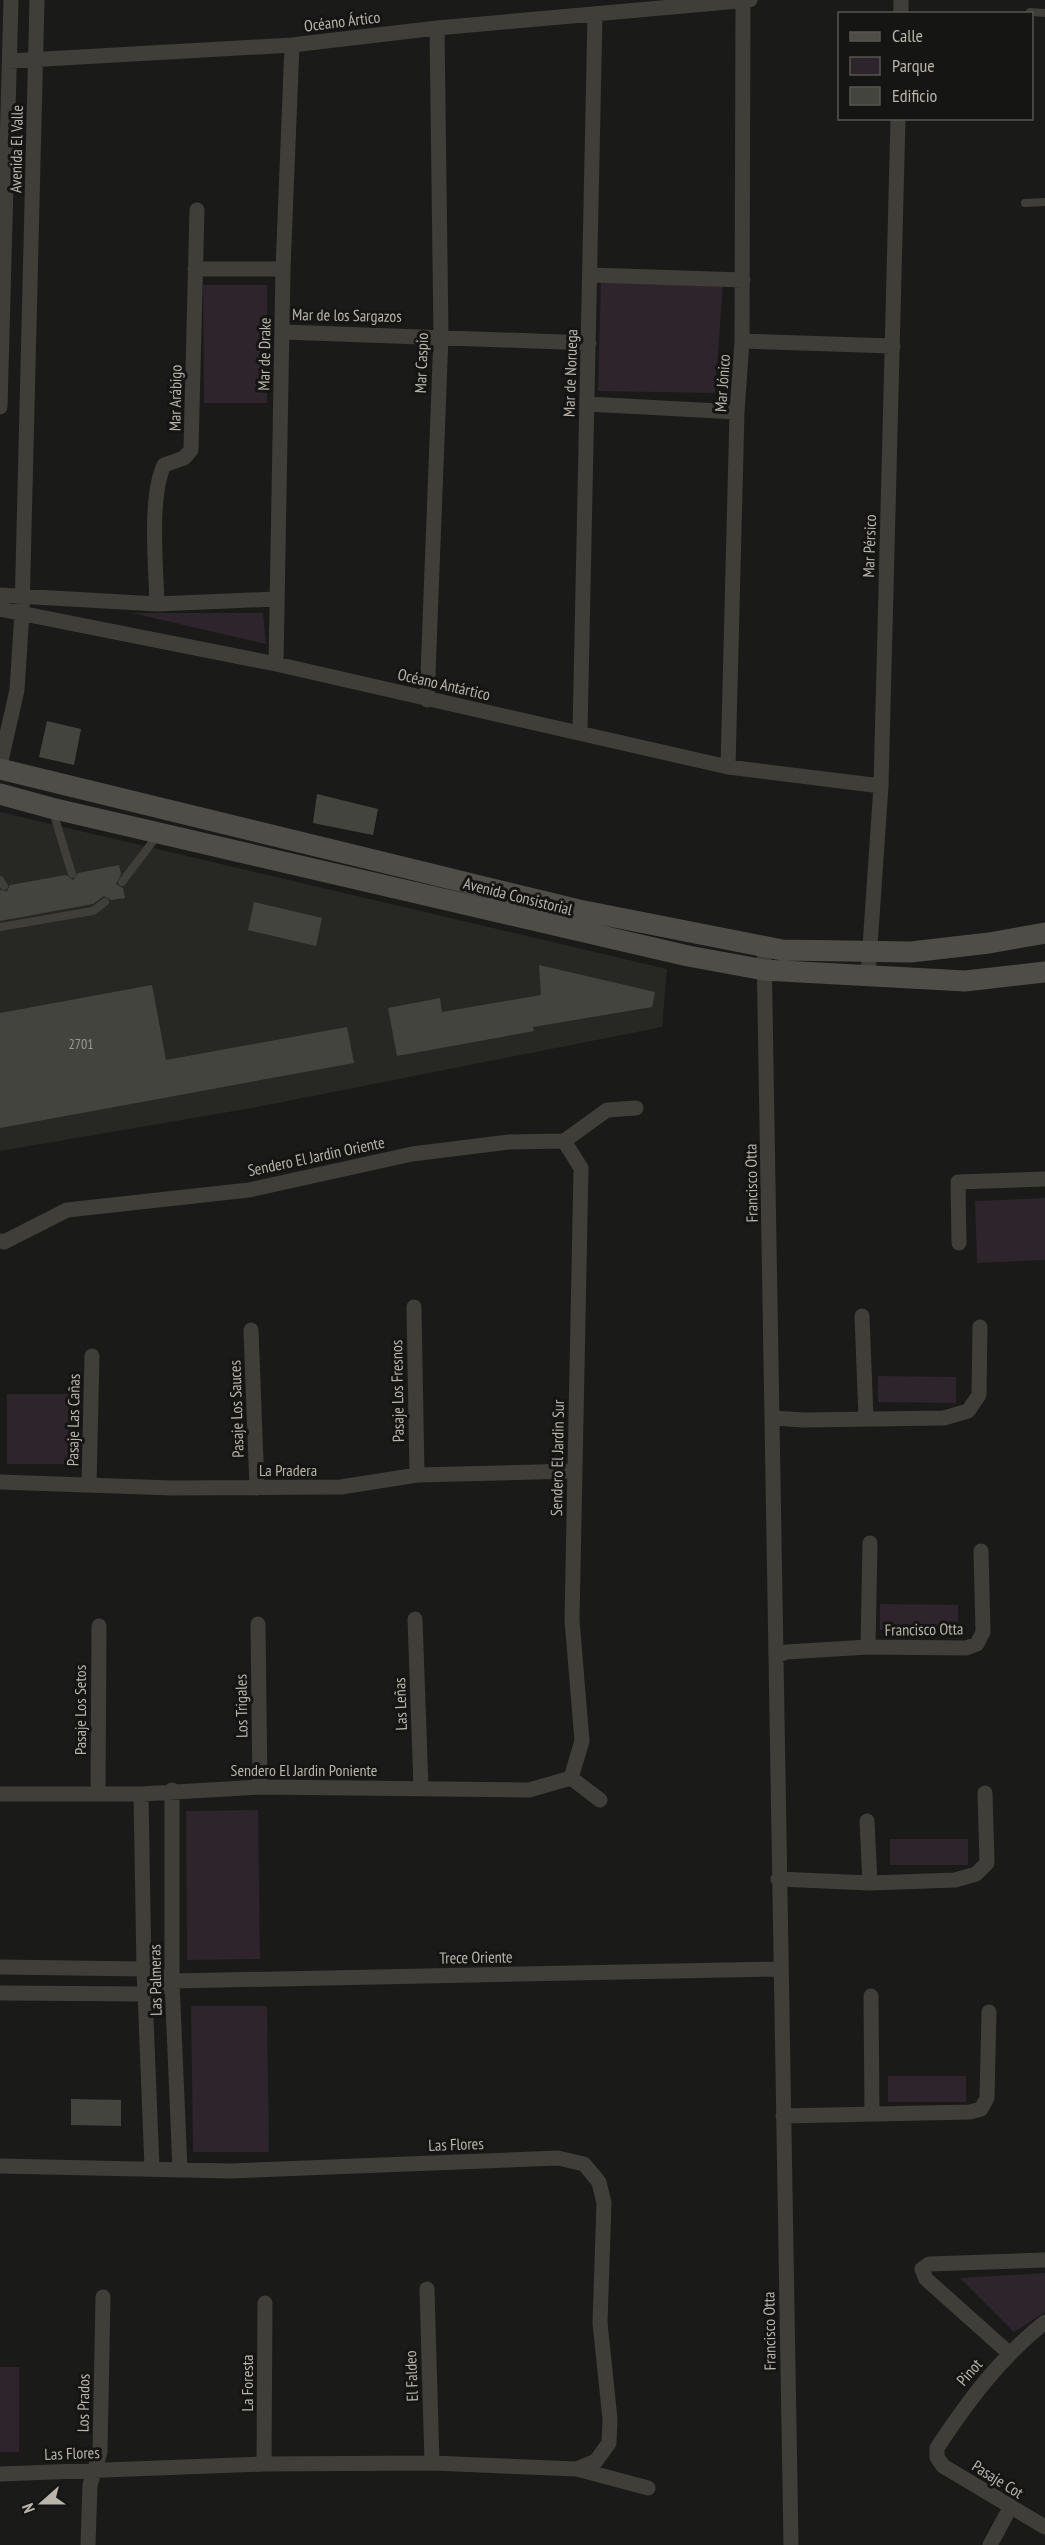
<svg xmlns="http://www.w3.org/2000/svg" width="1045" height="2545" font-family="'PT Sans Narrow',sans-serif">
	<rect width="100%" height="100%" fill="#1a1a18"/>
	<path fill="#272724" d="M0 812 667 969 662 1027 257 1107 0 1151Z"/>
	<path fill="#2d242c" d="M601 276 723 284 715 393 598 391Z
		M203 285H267V403H204Z
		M132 613H263L266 644Z
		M1045 1198V1260L977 1263 975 1201Z
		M878 1376 956 1377V1403L878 1402Z
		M7 1394H74V1464H7Z
		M880 1604 958 1605V1631L880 1630Z
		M258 1810 260 1959 187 1960 186 1811Z
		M890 1839H968V1865H890Z
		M191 2006H267L269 2152H193Z
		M888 2076H966V2102H888Z
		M1045 2273V2312L1014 2332 960 2278Z
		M0 2367H19V2452H0Z"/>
	<path fill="#44443f" d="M47 721 81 729 74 765 39 757Z
		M317 794 378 809 373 835 313 823Z
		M119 865 121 874 116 884 123 888 125 898 111 900 104 896 93 904 0 921V890L7 891 10 885 66 875 73 880 78 873Z
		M254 902 322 918 316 946 248 930Z
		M539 965 655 992 652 1007 533 1027 534 1031 397 1056 388 1008 440 998 442 1012 541 995Z
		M152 985 166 1060 347 1027 354 1063 0 1128V1013Z
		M71 2099 121 2100V2126L71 2125Z"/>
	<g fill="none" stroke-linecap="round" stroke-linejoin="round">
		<path stroke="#3f3e39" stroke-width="8" d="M1030 12 1045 13
			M1025 203 1045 202
			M53 812 72 874
			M0 880 4 886
			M122 882 157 836
			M0 927 93 911 105 902"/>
		<path stroke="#3f3e39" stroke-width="15" d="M901 14V0
			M10 61 292 45 437 28 750 0
			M195 269H283
			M591 275 743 280
			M283 332 589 343
			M742 341 893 346
			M587 404 737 412
			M0 407 11 0
			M0 595 157 604 275 599
			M157 604C156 566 149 498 164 465L184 458 191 450 197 210
			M0 609 276 664 728 767 881 786
			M276 664 283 269 292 45
			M427 700 441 336 437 28
			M580 732 595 14
			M0 765 17 690 22 612 37 0
			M728 767 737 412 742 341 743 1
			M764 947 791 2545
			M868 975 881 786 898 118
			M564 1141 581 1168 572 1620 582 1741 571 1778
			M0 1241 4 1242 67 1210 249 1190 412 1154 509 1142 564 1141 607 1110 636 1108
			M959 1243 958 1182 1045 1179
			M414 1307 417 1475
			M862 1316 866 1418
			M251 1330 257 1488
			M773 1418 804 1420 944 1418 968 1411 979 1395 980 1327
			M0 1482 172 1488 341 1487 417 1475 574 1471
			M89 1484 92 1356
			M415 1619 421 1787
			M258 1624 260 1787
			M868 1647 870 1543
			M777 1656 786 1652 868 1647 966 1648 977 1644 983 1632 981 1551
			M172 1790V1981L180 2170
			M98 1793 99 1626
			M0 1794H141L260 1787 529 1790 571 1778 600 1800
			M141 1794 144 1969 152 2167
			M867 1821 870 1883
			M778 1879 870 1883 955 1880 976 1874 987 1863 985 1793
			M0 1967 144 1969 172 1981 780 1969
			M0 1993 147 1994 172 1981
			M871 1996 872 2113
			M783 2116 970 2112 981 2109 987 2098 989 2012
			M0 2166 231 2171 558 2158 584 2164 599 2182 604 2203 600 2323 610 2419 609 2443 596 2461 577 2469 432 2463 264 2464 0 2474
			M427 2289 432 2463
			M1045 2322C1000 2358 968 2401 937 2448V2457L943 2466 1045 2527
			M1010 2354 926 2279 922 2269 929 2264 1045 2260
			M264 2464 265 2303
			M577 2469 648 2488
			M88 2545 90 2485 100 2452 103 2297
			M990 2545 1010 2508"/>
		<path stroke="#4f4d47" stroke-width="21" d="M0 769 579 910 782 950 911 952 989 943 1045 933
			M0 794 51 808 688 956 764 970 965 981 1045 972"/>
	</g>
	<g text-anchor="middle" stroke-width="6" stroke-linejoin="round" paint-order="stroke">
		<g font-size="14" fill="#9c9990">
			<text x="81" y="1049">2701</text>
		</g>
		<g font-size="16" fill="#b9b5ab" stroke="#151513">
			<text transform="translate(342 21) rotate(-7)" y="6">Océano Ártico</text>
			<text transform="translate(16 149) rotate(-89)" y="6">Avenida El Valle</text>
			<text transform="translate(347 315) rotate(1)" y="6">Mar de los Sargazos</text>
			<text transform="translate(264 354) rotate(-89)" y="6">Mar de Drake</text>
			<text transform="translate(421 363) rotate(-88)" y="6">Mar Caspio</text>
			<text transform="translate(570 373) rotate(-88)" y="6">Mar de Noruega</text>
			<text transform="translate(722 383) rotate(-86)" y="6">Mar Jónico</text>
			<text transform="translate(175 398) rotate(-89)" y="6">Mar Arábigo</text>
			<text transform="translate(869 546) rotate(-88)" y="6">Mar Pérsico</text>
			<text transform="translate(444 684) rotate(13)" y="6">Océano Antártico</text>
			<text transform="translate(518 896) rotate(14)" y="6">Avenida Consistorial</text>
			<text transform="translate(316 1156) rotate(-12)" y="6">Sendero El Jardin Oriente</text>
			<text transform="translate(751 1183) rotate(-91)" y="6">Francisco Otta</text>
			<text transform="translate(397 1391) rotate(-91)" y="6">Pasaje Los Fresnos</text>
			<text transform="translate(236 1409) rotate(-92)" y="6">Pasaje Los Sauces</text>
			<text transform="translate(73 1420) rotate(-89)" y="6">Pasaje Las Cañas</text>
			<text transform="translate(557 1458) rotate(-89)" y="6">Sendero El Jardin Sur</text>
			<text x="288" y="1476">La Pradera</text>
			<text transform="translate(924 1629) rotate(-1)" y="6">Francisco Otta</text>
			<text transform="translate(400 1704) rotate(-92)" y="6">Las Leñas</text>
			<text transform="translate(241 1706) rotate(-91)" y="6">Los Trigales</text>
			<text transform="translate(80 1710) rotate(-90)" y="6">Pasaje Los Setos</text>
			<text x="304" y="1776">Sendero El Jardin Poniente</text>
			<text transform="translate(476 1957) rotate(-1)" y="6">Trece Oriente</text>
			<text transform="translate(155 1980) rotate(-91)" y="6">Las Palmeras</text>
			<text transform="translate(456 2144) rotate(-2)" y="6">Las Flores</text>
			<text transform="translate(769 2331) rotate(-91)" y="6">Francisco Otta</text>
			<text transform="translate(969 2372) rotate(-49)" y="6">Pinot</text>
			<text transform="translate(411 2376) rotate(-92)" y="6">El Faldeo</text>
			<text transform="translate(247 2383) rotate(-90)" y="6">La Foresta</text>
			<text transform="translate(83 2403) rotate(-89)" y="6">Los Prados</text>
			<text transform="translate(72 2453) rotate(-2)" y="6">Las Flores</text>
			<text transform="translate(998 2479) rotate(32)" y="6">Pasaje Cot</text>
		</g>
	</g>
	<rect x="838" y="12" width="195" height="108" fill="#151513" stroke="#575550" stroke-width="1.5"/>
	<rect x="850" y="32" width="30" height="9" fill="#4f4d47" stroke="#575550" stroke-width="1.5"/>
	<text x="892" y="42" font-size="18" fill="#b9b5ab">Calle</text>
	<rect x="850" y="57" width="30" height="18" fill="#2d242c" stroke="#575550" stroke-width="1.5"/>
	<text x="892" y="72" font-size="18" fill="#b9b5ab">Parque</text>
	<rect x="850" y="87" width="30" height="18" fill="#44443f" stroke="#575550" stroke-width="1.5"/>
	<text x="892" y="102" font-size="18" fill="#b9b5ab">Edificio</text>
	<g transform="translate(42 2503) rotate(249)" stroke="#151513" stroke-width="4.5" paint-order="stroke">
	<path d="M0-4.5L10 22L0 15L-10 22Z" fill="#b9b5ab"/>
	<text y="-9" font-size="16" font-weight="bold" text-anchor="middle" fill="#b9b5ab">N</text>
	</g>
</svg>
